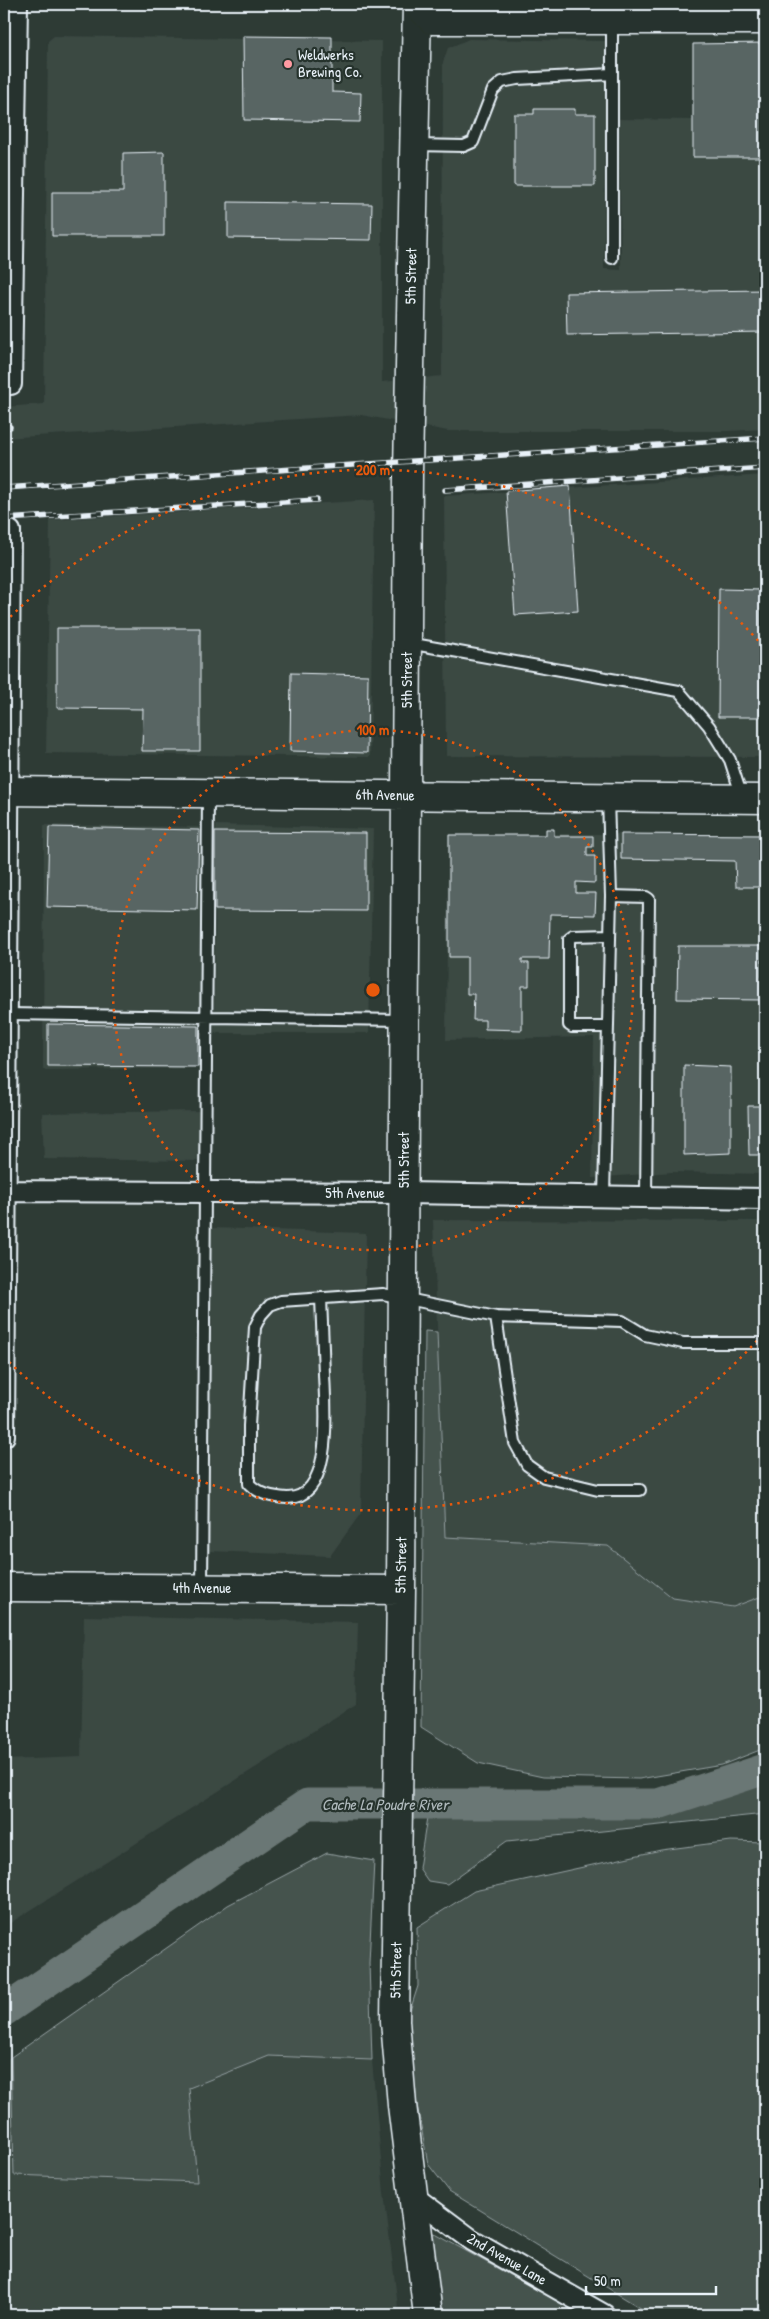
<svg xmlns="http://www.w3.org/2000/svg" width="769" height="2319" font-family="'Patrick Hand',sans-serif">
	<rect width="100%" height="100%" fill="#2e3b35"/>
	<filter id="ink" filterUnits="userSpaceOnUse"><feTurbulence type="fractalNoise" baseFrequency=".02" numOctaves="2"/><feDisplacementMap in="SourceGraphic" scale="10" xChannelSelector="R" yChannelSelector="G"/><feConvolveMatrix kernelMatrix="1 2 1 2 8 2 1 2 1" color-interpolation-filters="sRGB"/></filter>
	<g filter="url(#ink)">
		<path fill="#3b4843" d="M54 36 382 41V382L442 376 443 62 448 48 469 39 606 41 604 269 621 270 619 119 693 120 694 157H765V429L728 431H448L361 415 4 438V407L44 404 48 41Z
			M765 475V757L446 756 444 496Z
			M374 500 370 757 46 753 50 520Z
			M44 825 202 827 201 1068 43 1070Z
			M216 825 373 829 369 1033H214Z
			M448 834H765V1174L672 1172 592 1178 594 1037 446 1040Z
			M201 1111 202 1161 44 1159 42 1113Z
			M433 1220 765 1221V1595L733 1607 677 1601 608 1546 445 1537Z
			M212 1228 366 1233 361 1513 330 1556 209 1551Z
			M84 1616 358 1622 356 1704 4 1927V1760L81 1757Z
			M269 2056 372 2060 384 2193 399 2315H4V2061L11 2057 14 2175 197 2182 189 2088Z"/>
		<path fill="#45524e" stroke="#96a2a3" d="M425 1331 437 1332 445 1537 608 1546 673 1598 733 1607 765 1595V1748L722 1765 639 1779 543 1777 478 1763 421 1727Z
			M765 1782V1814L507 1841 447 1884 428 1881 419 1868 428 1811 511 1815 677 1808Z
			M731 1841 765 1842V2315H652L449 2191 428 2164 416 2099 408 2017 418 1986 417 1927 474 1891 661 1850Z
			M327 1853 374 1861 369 1963 372 2060 269 2056 189 2088 197 2182 14 2175 11 2057 228 1905Z
			M428 2230 582 2315H443Z"/>
		<g fill="none" stroke-linecap="round" stroke-linejoin="round">
			<path stroke="#6b7775" stroke-width="31" d="M4 2011 307 1804H658L765 1769"/>
		</g>
		<path fill="#596563" stroke="#e8f1f8" d="M243 36 332 37V92L361 93 360 122 244 120Z
			M765 43V157H693V44Z
			M534 109H575V114H595V186H514V114H534Z
			M164 152V236H52V192H123V153Z
			M228 202 372 204 371 240 228 238Z
			M765 290V332L567 335 566 293Z
			M570 486 578 611 515 615 506 491Z
			M719 589 761 590 760 717H718Z
			M57 628H200V751H142L143 709 57 708Z
			M291 673 368 675 367 753 290 751Z
			M49 827 199 830 197 910 47 907Z
			M546 829H554V836H593V847H587V856H595V883L576 882V893H596L595 915 550 914 549 959H522V963H529V986H522V1030L485 1029V1020H473L474 994H467V957H449V835H546Z
			M215 832 366 833V911L215 910Z
			M621 834 765 835V887H736L735 861 621 859Z
			M678 946H762V1000L677 999Z
			M48 1024 198 1026V1067L48 1066Z
			M684 1065 731 1067V1153L684 1155Z
			M748 1106H765V1155H749Z"/>
		<g fill="none" stroke-linecap="round" stroke-linejoin="round">
			<g stroke="#e8f1f8" stroke-width="14">
				<path id="lane" d="M415 145 464 146 473 142 493 90 502 82 517 79 612 74
					M612 258V4
					M408 643 679 691 709 726 730 760 742 797
					M611 896 646 897 649 899 646 1197
					M7 1014 404 1020
					M608 1027H572L569 1025V939L573 936 610 935
					M604 1196 611 896 608 798
					M321 1298C322 1323 323 1349 324 1374 325 1404 335 1499 287 1498 272 1497 261 1495 249 1484V1426L255 1327 261 1315 270 1305 281 1301 383 1294 496 1317 622 1321 645 1335 683 1343H765
					M496 1317 515 1443 527 1465 544 1477 598 1490H640
					M202 1587 208 794"/>
			</g>
			<g stroke="#e8f1f8" stroke-width="24">
				<path id="street" d="M4 384H11L17 4
					M4 1191 404 1193 765 1199
					M4 1436 10 531
					M413 2196 472 2240 604 2315"/>
			</g>
			<g stroke="#e8f1f8" stroke-width="31">
				<path id="secondary" d="M417 4 408 472 401 1590 395 2021 402 2105 428 2315
					M4 791 765 799
					M4 1587 401 1590"/>
			</g>
			<g stroke="#e8f1f8" stroke-width="31">
				<path id="primary" d="M417 4 432 20H765"/>
			</g>
			<use href="#lane" stroke="#26332d" stroke-width="10"/>
			<use href="#street" stroke="#26332d" stroke-width="20"/>
			<use href="#secondary" stroke="#26332d" stroke-width="28"/>
			<use href="#primary" stroke="#26332d" stroke-width="28"/>
			<g stroke="#e8f1f8" stroke-width="5.5">
				<path id="rail" d="M4 427H10
					M4 488 765 438
					M445 490 765 468
					M4 519 317 500"/>
			</g>
			<use href="#rail" stroke="#26332d" stroke-width="4" stroke-dasharray="11" stroke-linecap="butt"/>
		</g>
	</g>
	<g fill="none" stroke="#e8590c" stroke-width="2.5" stroke-dasharray="2.5 5">
		<circle cx="373" cy="990" r="260"/>
		<path d="M762 1335A520 520 0 0 1 5 1358M5 622A520 520 0 0 1 762 645"/>
	</g>
	<circle fill="#ff9aa2" stroke="#26332d" stroke-width="2" cx="288" cy="64" r="5"/>
	<g text-anchor="middle" stroke-width="4.5" stroke-linejoin="round" paint-order="stroke">
		<g font-size="15" fill="#e8f1f8" stroke="#26332d" text-anchor="start">
			<text x="298" y="60">Weldwerks<tspan x="298" dy="17">Brewing Co.</tspan></text>
		</g>
		<g font-size="15" fill="#e8f1f8" stroke="#26332d">
			<text transform="translate(411 276) rotate(-89)" y="5">5th Street</text>
			<text transform="translate(407 680) rotate(-90)" y="5">5th Street</text>
			<text transform="translate(385 795) rotate(1)" y="5">6th Avenue</text>
			<text transform="translate(404 1160) rotate(-90)" y="5">5th Street</text>
			<text x="355" y="1198">5th Avenue</text>
			<text transform="translate(401 1565) rotate(-89)" y="5">5th Street</text>
			<text x="202" y="1593">4th Avenue</text>
			<text transform="translate(396 1970) rotate(-89)" y="5">5th Street</text>
			<text transform="translate(507 2259) rotate(30)" y="5">2nd Avenue Lane</text>
		</g>
		<g font-size="16" font-style="italic" fill="#b0babd" stroke="#26332d">
			<text x="385" y="1810">Cache La Poudre River</text>
		</g>
	</g>
	<circle cx="373" cy="990" r="8" fill="#e8590c" stroke="#26332d" stroke-width="2.5"/>
	<g font-size="15" text-anchor="middle" font-weight="bold" fill="#e8590c" stroke="#26332d" stroke-width="4.5" stroke-linejoin="round" paint-order="stroke">
		<text x="373" y="475">200 m</text>
		<text x="373" y="735">100 m</text>
	</g>
	<rect width="769" height="2319" fill="none" stroke="#26332d" stroke-width="20"/>
	<rect x="10" y="10" width="749" height="2299" fill="none" stroke="#e8f1f8" stroke-width="2" filter="url(#ink)"/>
	<path d="M586 2286v8h130v-8" fill="none" stroke="#e8f1f8" stroke-width="2.5"/>
	<text x="594" y="2286" font-size="15" fill="#e8f1f8" stroke="#26332d" stroke-width="4" paint-order="stroke">50 m</text>
</svg>
